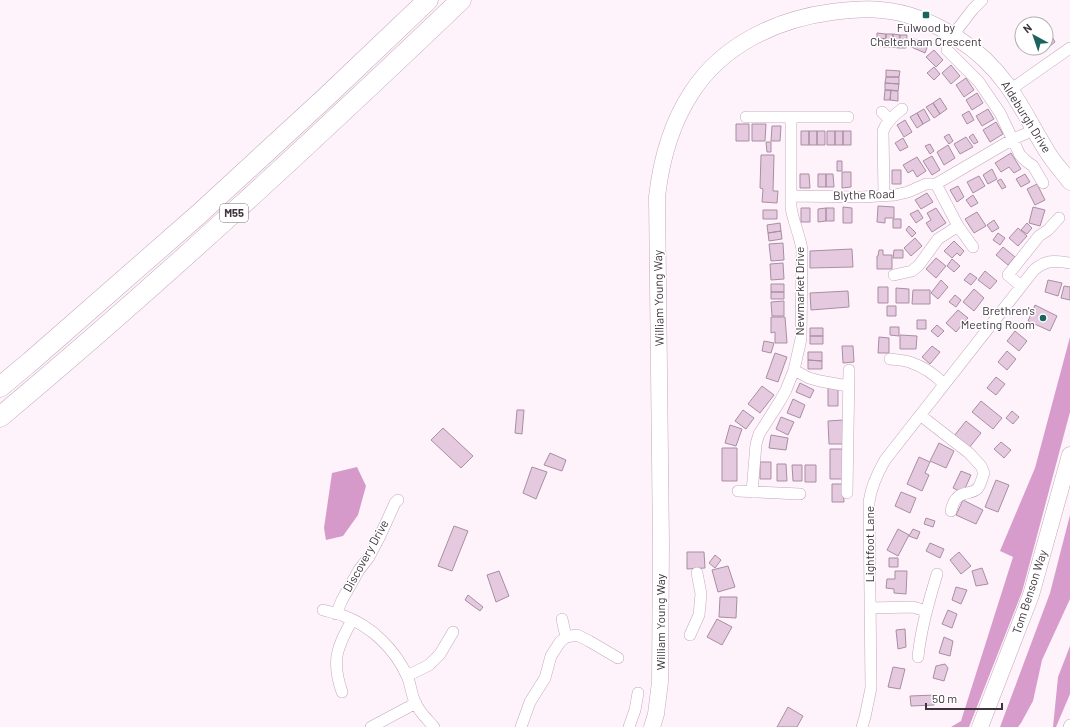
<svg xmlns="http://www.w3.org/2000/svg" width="1070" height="727" font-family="Barlow,sans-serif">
	<rect width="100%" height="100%" fill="#fef2fb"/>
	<path fill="#d79ccb" d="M1070 337V412L1022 592 969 727H951L961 721 1013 557 1000 551 1035 468Z
		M1070 515V599L1042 660 1033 701 1021 723 1018 727H1000L1050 593Z
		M1070 646V694L1056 727H1053L1058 677Z"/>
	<path fill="#d59ac9" d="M357 467 366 486 358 515 343 536 326 540 324 528 332 473Z"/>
	<path fill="#e5c9df" stroke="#a98ea3" d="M1048 30 1055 42 1050 46 1046 40V31Z
		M877 33 886 34V39L877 38Z
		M886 34H893L892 47H885Z
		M893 34 900 35 899 48 892 47Z
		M900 35H907L906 48H899Z
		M877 38 886 39 885 47 876 46Z
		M912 38 928 45 925 53 909 46Z
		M1046 40 1050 46 1046 48Z
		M934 50 943 60 936 67 926 57Z
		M951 65 960 76 951 84 942 73Z
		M934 67 940 74 934 80 927 73Z
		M886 70 900 71 899 77H886Z
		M886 77H899V84L885 83Z
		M966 78 974 90 964 97 956 85Z
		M885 83 899 84 898 91 885 90Z
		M885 90H891L890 100H884Z
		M891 90 898 91V101L890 100Z
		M977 93 983 103 972 110 966 100Z
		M940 98 947 109 940 114 933 103Z
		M933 103 940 114 934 118 926 107Z
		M924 109 930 120 923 124 917 113Z
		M988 109 994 119 982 126 976 116Z
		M969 111 974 120 967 124 962 115Z
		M917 113 923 124 917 128 910 117Z
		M905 120 912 132 904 137 897 125Z
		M996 122 1003 134 990 142 983 130Z
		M736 124H749V141H736Z
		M752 124H766L765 141H752Z
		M772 126H781L780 141H771Z
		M801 131H809V145H801Z
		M809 131H817V145H809Z
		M817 131H825V145H817Z
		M827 131H835V145H827Z
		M835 131H843V145H835Z
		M843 131H851V145H843Z
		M949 134 953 141 949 144 944 137Z
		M973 134 978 142 974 144 969 137Z
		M966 137 973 147 960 154 954 144Z
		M903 138 908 147 900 151 895 143Z
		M766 142H771V152H767Z
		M930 144 934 151 930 154 925 146Z
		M948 145 955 158 944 165 937 152Z
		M1011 153 1021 169 1014 173 1009 167 1001 172 995 163Z
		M761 155H774L773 191H778L777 203 762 202 763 189 760 188Z
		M932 156 940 170 932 175 923 161Z
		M917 157 926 171 917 177 913 170 908 173 903 165Z
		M837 161H842V171H837Z
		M992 169 997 179 988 184 983 175Z
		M892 170H901V184H892Z
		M842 172H851V187L842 188Z
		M800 174H809L810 188H800Z
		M818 174H826V187H818Z
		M826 174H833L834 187H826Z
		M1025 174 1030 182 1021 187 1016 179Z
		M979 176 985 186 973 193 967 182Z
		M1001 179 1006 187 1002 189 997 181Z
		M1037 184 1045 200 1035 205 1027 189Z
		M958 186 964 197 957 202 950 190Z
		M927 193 933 202 921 209 915 200Z
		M973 195 978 203 971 207 966 200Z
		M878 206 894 207V218H885V223L877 222Z
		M843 207 852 208V223H843Z
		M1033 207 1045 210 1040 226 1029 223Z
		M801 208H810V222H801Z
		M826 208H834V221H826Z
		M826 208V221L818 222V209Z
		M936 208 946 223 932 232 926 223 931 220 927 213Z
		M763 210H777V219H763Z
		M918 210 923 218 916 223 910 214Z
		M977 212 986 226 974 233 965 219Z
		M893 219H901V228H893Z
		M994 220 999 228 992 232 987 225Z
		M780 223 781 231 768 233 767 225Z
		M1027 223 1032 228 1027 234 1021 230Z
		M909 226 916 233 912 237 906 230Z
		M1018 228 1027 236 1018 246 1009 238Z
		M781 231 782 239 769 241 768 233Z
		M998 233 1005 238 1000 245 993 240Z
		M915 238 922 246 911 256 904 248Z
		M954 241 964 251 960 256 957 253 952 258 944 251Z
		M783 243 784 260 771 261 769 244Z
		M1003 247 1015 257 1008 265 996 255Z
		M852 249 853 267 810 268V251Z
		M879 250H883V255H892V269H877V256H878Z
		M894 250H903V258H893Z
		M936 258 946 266 936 278 926 269Z
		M952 259 960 266 954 272 947 266Z
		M783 263 784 279 771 280 770 264Z
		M985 271 997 281 990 289 978 280Z
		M970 273 977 278 971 285 964 280Z
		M941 280 948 287 938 299 931 293Z
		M1048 280 1062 283 1058 296 1045 292Z
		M771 284H784V292H771Z
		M1064 286 1070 287V300L1061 298Z
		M878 287H888V303H878Z
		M896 288 909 289V303H896Z
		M974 289 984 298 974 311 963 302Z
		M913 290H930V304H912Z
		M848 291 849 307 811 310 810 293Z
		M771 292H784V299H771Z
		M955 295 961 300 956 307 949 302Z
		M784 301V316H772L771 302Z
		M1035 305 1057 316 1050 331 1028 321Z
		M887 306H896V316H887Z
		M958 310 968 318 956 332 946 323Z
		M771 317H785L787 343H775V332L771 333Z
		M917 320H926V329H917Z
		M937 325 944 331 938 337 931 331Z
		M890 327H899V336L890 335Z
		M810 328H823V336H810Z
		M1015 331 1027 341 1019 351 1007 341Z
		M900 335 917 336 916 349H900Z
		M810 336H823V344H810Z
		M879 337 889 338V353H878Z
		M764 341 774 343 771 353 762 351Z
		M842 346H853L854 362 843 363Z
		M932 346 940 352 930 364 922 357Z
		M1007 351 1016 359 1007 370 998 362Z
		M808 352H822V361L808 360Z
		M775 353 787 357 778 382 766 378Z
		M808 360 822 361V369H808Z
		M996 377 1005 384 996 395 987 388Z
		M800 383 814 390 810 398 796 392Z
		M762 386 774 395 760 413 748 404Z
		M828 388 838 389V406H828Z
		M793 399 805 405 800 418 787 413Z
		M981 401 1002 418 993 429 972 412Z
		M517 410H524L522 434 515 433Z
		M743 410 754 418 746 429 735 421Z
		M1012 411 1019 417 1013 424 1006 418Z
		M781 417 794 422 788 435 776 429Z
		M843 420V444H829L828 421Z
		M966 421 981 433 969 448 954 436Z
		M730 425 742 429 736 446 725 443Z
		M443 428 473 456 461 468 431 440Z
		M771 435 788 438 786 450 769 448Z
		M1001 442 1011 450 1004 458 994 449Z
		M939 443 954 451 946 468 930 461Z
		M722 448H737V481H722Z
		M830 449H843V479H830Z
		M550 453 566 460 562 471 544 465Z
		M919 457 930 462 925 473 929 475 922 491 907 484Z
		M760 462H771V479H760Z
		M777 464H786L787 481H777Z
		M792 465H802V481H793Z
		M805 465H816V482H805Z
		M532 467 547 472 536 499 523 493Z
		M961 471 971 475 963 493 953 488Z
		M996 480 1009 485 998 512 985 507Z
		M832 484H843L844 502H832Z
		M901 492 916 498 910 513 895 506Z
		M963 500 983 510 976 524 956 515Z
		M926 518 935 521 933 527 924 524Z
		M454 526 468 531 452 571 438 566Z
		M898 529 909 535 898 556 887 550Z
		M913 529 920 532 917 539 909 536Z
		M930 543 944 549 940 558 926 551Z
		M687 552H704L705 568 687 569Z
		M959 552 971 566 961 574 950 560Z
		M715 555 721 560 715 568 709 563Z
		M889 558H898V567H889Z
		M728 566 735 587 718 592 712 570Z
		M982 568 988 584 976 586 972 571Z
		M499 571 509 596 496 602 487 575Z
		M895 571H907L906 594 894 593V589L886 588 887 579H895Z
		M956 587 967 590 961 604 952 600Z
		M468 595 483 607 480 611 465 600Z
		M720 597H737L736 618 719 617Z
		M948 610 957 614 952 628 942 624Z
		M717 619 732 627 722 645 707 637Z
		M905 629 906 647 898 649 896 630Z
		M944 637 953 641 950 656 939 653Z
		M945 664 948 668 944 681 933 678 936 666Z
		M893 667 905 669 900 689 888 687Z
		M935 695 934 705 911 706 910 696Z
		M788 707 803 716 797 727H777Z"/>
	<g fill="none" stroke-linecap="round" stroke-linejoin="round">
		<g stroke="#c3a7bc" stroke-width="12">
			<path id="street" d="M953 35 973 9 982 0
				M947 50 979 82 1000 113 1020 155 1026 161 1033 166 1043 183
				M1010 90 1070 48
				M882 112 890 120
				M746 117H848
				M936 184 958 226 973 247
				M884 195 883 131C887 121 894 115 902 109
				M791 196 862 197 895 195 908 192 926 184H936L1013 139 1025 134 1034 129
				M894 275 912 271 919 265 938 239 958 226
				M1021 286 1008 275 1039 236 1048 230 1059 218
				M890 359C897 360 905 360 912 363 924 367 935 375 944 384
				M794 370 809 378 820 381 848 386
				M920 415 969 453 981 466 984 473C982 478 981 484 978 488 972 495 961 491 956 499 953 502 952 507 951 511
				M738 491 800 494
				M752 492 756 444 759 434 780 401 786 390 794 370 801 339 802 250C800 235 793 222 791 207V117
				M847 493 849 370
				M870 608 913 607 926 611
				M323 610C330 612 337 613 344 616 371 626 395 649 407 676 411 684 411 694 415 702 419 712 427 719 434 727
				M336 614 342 600 359 570 369 557 380 536 395 503 398 500
				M562 619 566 637
				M690 635 699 615 701 594 697 573
				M918 657C921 628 929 601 937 574
				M407 676 429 665 440 654 453 632
				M342 692C331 660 337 648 352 620
				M371 727 416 703
				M521 727 530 702 545 678 551 656 560 642 566 637 577 635 589 641 618 658
				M629 727 635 710 638 693
				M862 727 865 717 871 688 869 502C871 487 877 474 885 460L1034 270C1047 259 1055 261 1070 263
				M1069 727 1070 725"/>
		</g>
		<g stroke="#c3a7bc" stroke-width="17">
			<path id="secondary" d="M652 727 656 714 660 682 661 545 657 197C661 161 672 122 692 92 723 44 778 19 832 12 848 10 865 8 881 10 907 12 935 23 957 38 976 50 994 67 1007 85 1023 107 1034 131 1048 153 1054 163 1063 172 1070 182
				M980 727 1031 595 1070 455"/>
		</g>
		<g stroke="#c3a7bc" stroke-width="21">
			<path id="highway" d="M0 387 30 362 199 214 325 98 428 0
				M0 417C159 284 311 143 461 0"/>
		</g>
		<use href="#street" stroke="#fff" stroke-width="11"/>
		<use href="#secondary" stroke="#fff" stroke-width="16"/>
		<use href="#highway" stroke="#fff" stroke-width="20"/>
	</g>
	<g fill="#1a645c" stroke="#fff" stroke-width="1.5">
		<rect x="922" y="11" width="8" height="8" rx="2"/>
		<circle cx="1043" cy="318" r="4"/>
	</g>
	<g text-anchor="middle" stroke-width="3" stroke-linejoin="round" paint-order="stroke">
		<rect fill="#fff" stroke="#797177" stroke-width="1" x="220" y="204" width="28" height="18" rx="3"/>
		<g font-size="11" font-weight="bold" fill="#3f343d">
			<text x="234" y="217">M55</text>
		</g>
		<g font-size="12" fill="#3f343d" stroke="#fff">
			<text x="926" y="32">Fulwood by<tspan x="926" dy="14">Cheltenham Crescent</tspan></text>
			<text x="1035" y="315" text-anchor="end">Brethren's<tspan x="1035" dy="14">Meeting Room</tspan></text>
		</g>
		<g font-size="12" fill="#3f343d" stroke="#fff">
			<text transform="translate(1026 117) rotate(58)" y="4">Aldeburgh Drive</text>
			<text transform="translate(864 195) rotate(-2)" y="4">Blythe Road</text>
			<text transform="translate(800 291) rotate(-90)" y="4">Newmarket Drive</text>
			<text transform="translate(659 298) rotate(-91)" y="4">William Young Way</text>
			<text transform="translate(870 544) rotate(-90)" y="4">Lightfoot Lane</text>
			<text transform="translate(366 556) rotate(-61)" y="4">Discovery Drive</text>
			<text transform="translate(1030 592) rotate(-72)" y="4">Tom Benson Way</text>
			<text transform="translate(661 622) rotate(-90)" y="4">William Young Way</text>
		</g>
	</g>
	<g transform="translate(1034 36) rotate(320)"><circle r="19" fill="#ffffff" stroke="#b2aeb1"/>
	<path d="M0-3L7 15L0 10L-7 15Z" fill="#1a645c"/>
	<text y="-6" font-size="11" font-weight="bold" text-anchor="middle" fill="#3f343d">N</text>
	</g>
	<path d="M926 703v6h76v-6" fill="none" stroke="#3f343d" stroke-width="2"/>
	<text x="932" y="703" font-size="12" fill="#3f343d" stroke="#ffffff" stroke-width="3" paint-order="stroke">50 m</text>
</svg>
